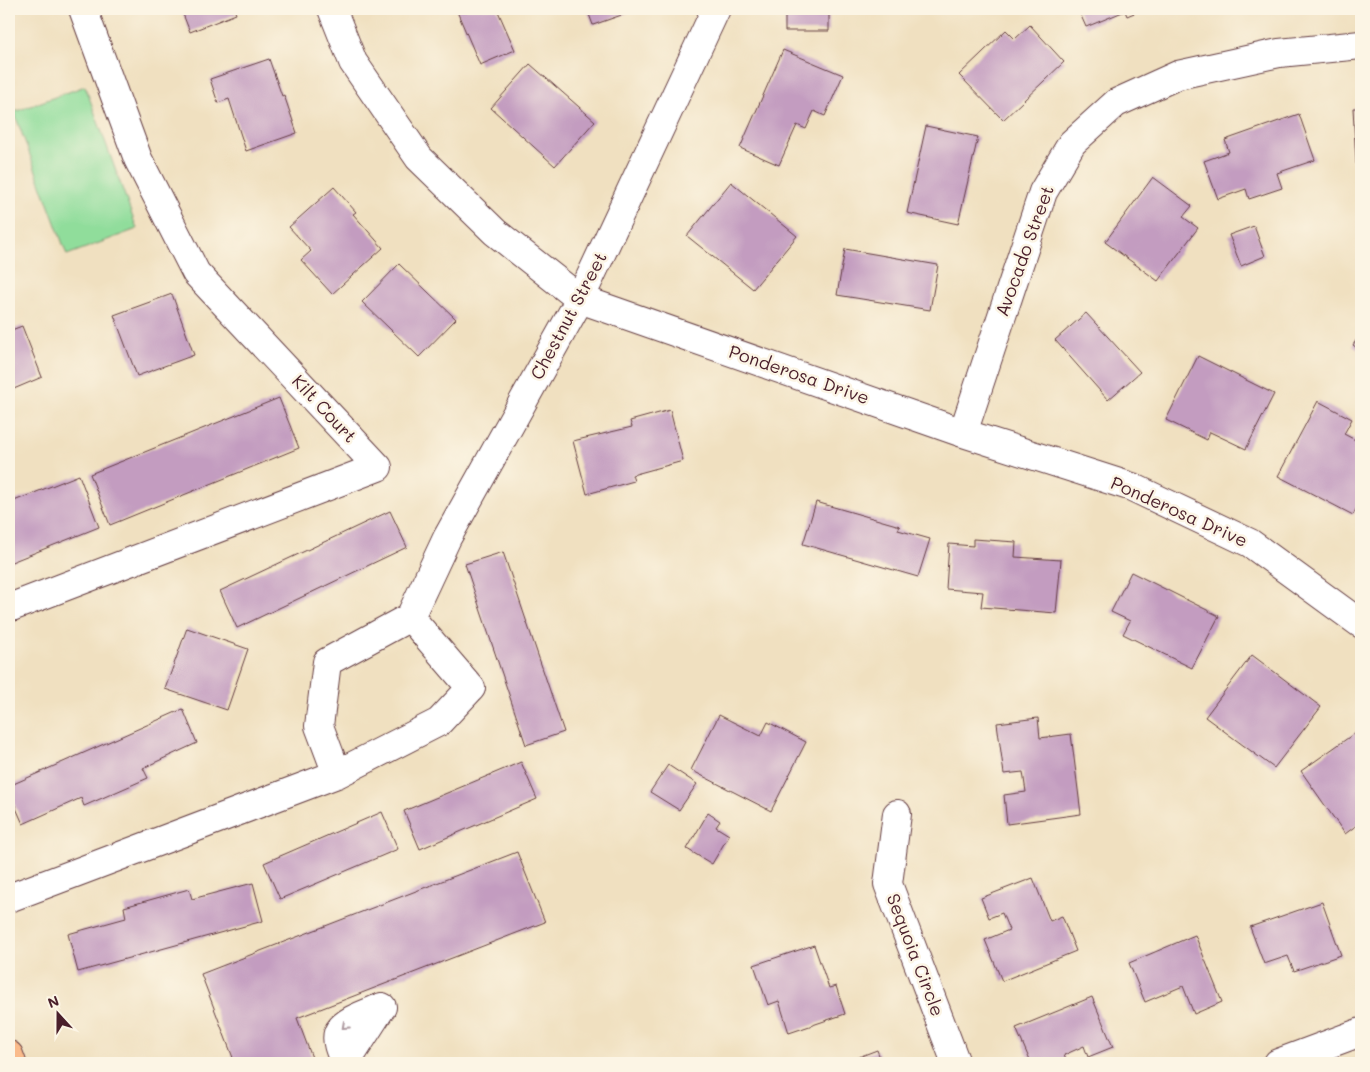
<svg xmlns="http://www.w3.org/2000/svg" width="1370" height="1072" font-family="Mali,sans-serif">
	<rect width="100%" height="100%" fill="#fcf5e5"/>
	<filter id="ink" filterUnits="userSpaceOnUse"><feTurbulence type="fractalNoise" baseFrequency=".02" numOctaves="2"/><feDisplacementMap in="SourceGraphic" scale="10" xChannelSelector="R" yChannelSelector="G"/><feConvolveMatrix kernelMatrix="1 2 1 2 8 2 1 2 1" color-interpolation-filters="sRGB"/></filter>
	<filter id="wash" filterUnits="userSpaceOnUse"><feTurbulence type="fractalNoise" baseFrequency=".0096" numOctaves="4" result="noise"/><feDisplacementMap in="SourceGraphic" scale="20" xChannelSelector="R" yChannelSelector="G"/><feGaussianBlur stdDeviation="1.12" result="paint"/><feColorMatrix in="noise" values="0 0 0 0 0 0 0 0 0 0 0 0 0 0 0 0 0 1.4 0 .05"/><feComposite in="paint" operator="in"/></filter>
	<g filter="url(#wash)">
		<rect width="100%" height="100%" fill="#f0e0c0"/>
		<path fill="#90dd9b" stroke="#6d7e63" d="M85 86 137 229 67 255 14 112Z"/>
		<g id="blocks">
			<path fill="#c39cc0" d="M181 9H234L236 14 190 32Z
				M456 9H497L515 50 480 65Z
				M587 9H632L633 11 593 25Z
				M785 9H829V31H785Z
				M1078 9H1144L1127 16 1125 11 1086 27Z
				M1030 25 1064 62 1003 120 959 75 1006 30 1015 39Z
				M783 50 843 75 825 116 814 111 806 129 797 125 779 165 740 148Z
				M269 59 282 96 284 95 297 133 246 151 229 99 218 103 210 79Z
				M530 64 595 121 555 166 491 108Z
				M1353 108H1361V179L1357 180Z
				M1299 114 1315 160 1277 173 1282 188 1249 199 1246 189 1218 199 1204 161 1229 152 1225 140Z
				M926 126 978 137 958 224 907 213Z
				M1153 177 1192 206 1183 217 1198 228 1158 281 1105 242Z
				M731 182 797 236 753 289 687 236Z
				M334 187 356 212 353 214 383 248 332 294 301 260 311 251 289 227Z
				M1254 226 1265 256 1241 266 1229 235Z
				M845 249 938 265 930 310 837 295Z
				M399 264 456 319 419 357 362 302Z
				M172 294 194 355 137 376 114 315Z
				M1086 313 1140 372 1108 400 1055 340Z
				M22 326 42 377 9 391V331Z
				M1361 333V351L1353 345Z
				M1198 356 1274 394 1246 449 1210 432 1207 440 1166 420Z
				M279 398 299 448 110 525 90 474Z
				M1318 401 1352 419 1344 434 1361 443V500L1353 515 1278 476Z
				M670 410 683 461 632 475 634 481 587 494 573 441 632 427 630 421Z
				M79 475 99 527 9 563V503Z
				M816 502 900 526 898 530 930 539 918 577 803 544Z
				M390 511 407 547 237 628 220 591Z
				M973 539 1016 542 1015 557 1061 560 1056 613 981 607 983 592 946 589 949 544 973 546Z
				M503 552 564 732 526 745 465 564Z
				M1131 572 1219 616 1192 668 1123 634 1130 621 1111 612Z
				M187 628 248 649 227 710 165 689Z
				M1252 655 1321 707 1274 768 1205 717Z
				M183 709 197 743 143 768 148 778 84 806 81 798 23 824 9 792V786Z
				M719 715 761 736 768 722 806 742 771 811 691 770Z
				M1038 718 1040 738 1071 734 1081 814 1007 824 1004 795 1026 792 1023 772 1004 774 997 723Z
				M1355 733 1361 742V822L1345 834 1301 771Z
				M521 762 537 799 420 849 404 811Z
				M668 765 697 784 679 810 650 792Z
				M382 812 398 849 280 899 264 863Z
				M708 813 720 821 716 827 729 835 712 864 687 849Z
				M517 852 545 922 297 1018 314 1063H235L201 974Z
				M1033 878 1050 921 1062 916 1076 951 1002 981 985 940 1009 930 1002 913 989 918 981 898Z
				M253 883 263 921 78 972 68 934 126 918 124 907 189 889 192 899Z
				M1322 902 1341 955 1294 971 1288 956 1264 964 1250 927Z
				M1195 935 1222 1002 1194 1014 1183 986 1145 1002 1129 963Z
				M814 945 829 988 836 986 845 1014 789 1033 779 1001 768 1005 754 965Z
				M1092 997 1113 1047 1088 1057 1084 1046 1064 1055 1067 1063H1031L1016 1028Z
				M877 1050 882 1063H843Z"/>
		</g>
	</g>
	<g filter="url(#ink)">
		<use href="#blocks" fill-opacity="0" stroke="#633c41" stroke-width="1"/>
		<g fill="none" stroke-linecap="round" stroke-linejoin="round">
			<g stroke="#633c41" stroke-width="30">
				<path id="minor" d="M332 9 353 62 419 158 495 232 580 299 963 433 1132 487 1250 543 1361 624
					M963 433 1043 192 1072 143 1116 103 1178 75 1279 53 1361 45
					M9 608 378 467 196 273 138 159 83 9
					M410 617 447 538 580 299 716 9
					M410 617 471 688 439 722 337 774 319 726 327 662Z
					M897 814 888 884 956 1063
					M9 898 337 774
					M345 1063C342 1055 335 1042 338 1033 343 1020 371 1012 382 1007
					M346 1063 382 1007
					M1278 1063 1361 1032"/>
			</g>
			<g stroke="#633c41" stroke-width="30">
				<path id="major" d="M9 1055 12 1063"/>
			</g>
			<use href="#minor" stroke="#fff" stroke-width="28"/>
			<use href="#major" stroke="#fabb8b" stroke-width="28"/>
		</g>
		<defs><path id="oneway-chevron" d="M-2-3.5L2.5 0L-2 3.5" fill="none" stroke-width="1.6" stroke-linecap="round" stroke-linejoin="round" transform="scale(1.25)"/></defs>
		<use stroke="#ae9aa0" href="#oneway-chevron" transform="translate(345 1026) rotate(138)"/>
	</g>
	<g text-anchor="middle" stroke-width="5" stroke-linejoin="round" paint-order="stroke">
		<g font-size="18" fill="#4a1f2b" stroke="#fcf5e5">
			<text transform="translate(1025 251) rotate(-70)" y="6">Avocado Street</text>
			<text transform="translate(569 316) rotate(-62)" y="6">Chestnut Street</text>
			<text transform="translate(799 375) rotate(19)" y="6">Ponderosa Drive</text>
			<text transform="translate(324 409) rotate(47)" y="6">Kilt Court</text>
			<text transform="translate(1179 512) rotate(24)" y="6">Ponderosa Drive</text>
			<text transform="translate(915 955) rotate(69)" y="6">Sequoia Circle</text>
		</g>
	</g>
	<rect width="1370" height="1072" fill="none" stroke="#fcf5e5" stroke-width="30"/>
	<g transform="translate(58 1014) rotate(339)" stroke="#fcf5e5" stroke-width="4" paint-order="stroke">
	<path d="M0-4L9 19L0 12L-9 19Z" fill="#4a1f2b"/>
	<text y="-8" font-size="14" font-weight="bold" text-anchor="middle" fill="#4a1f2b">N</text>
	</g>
</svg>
